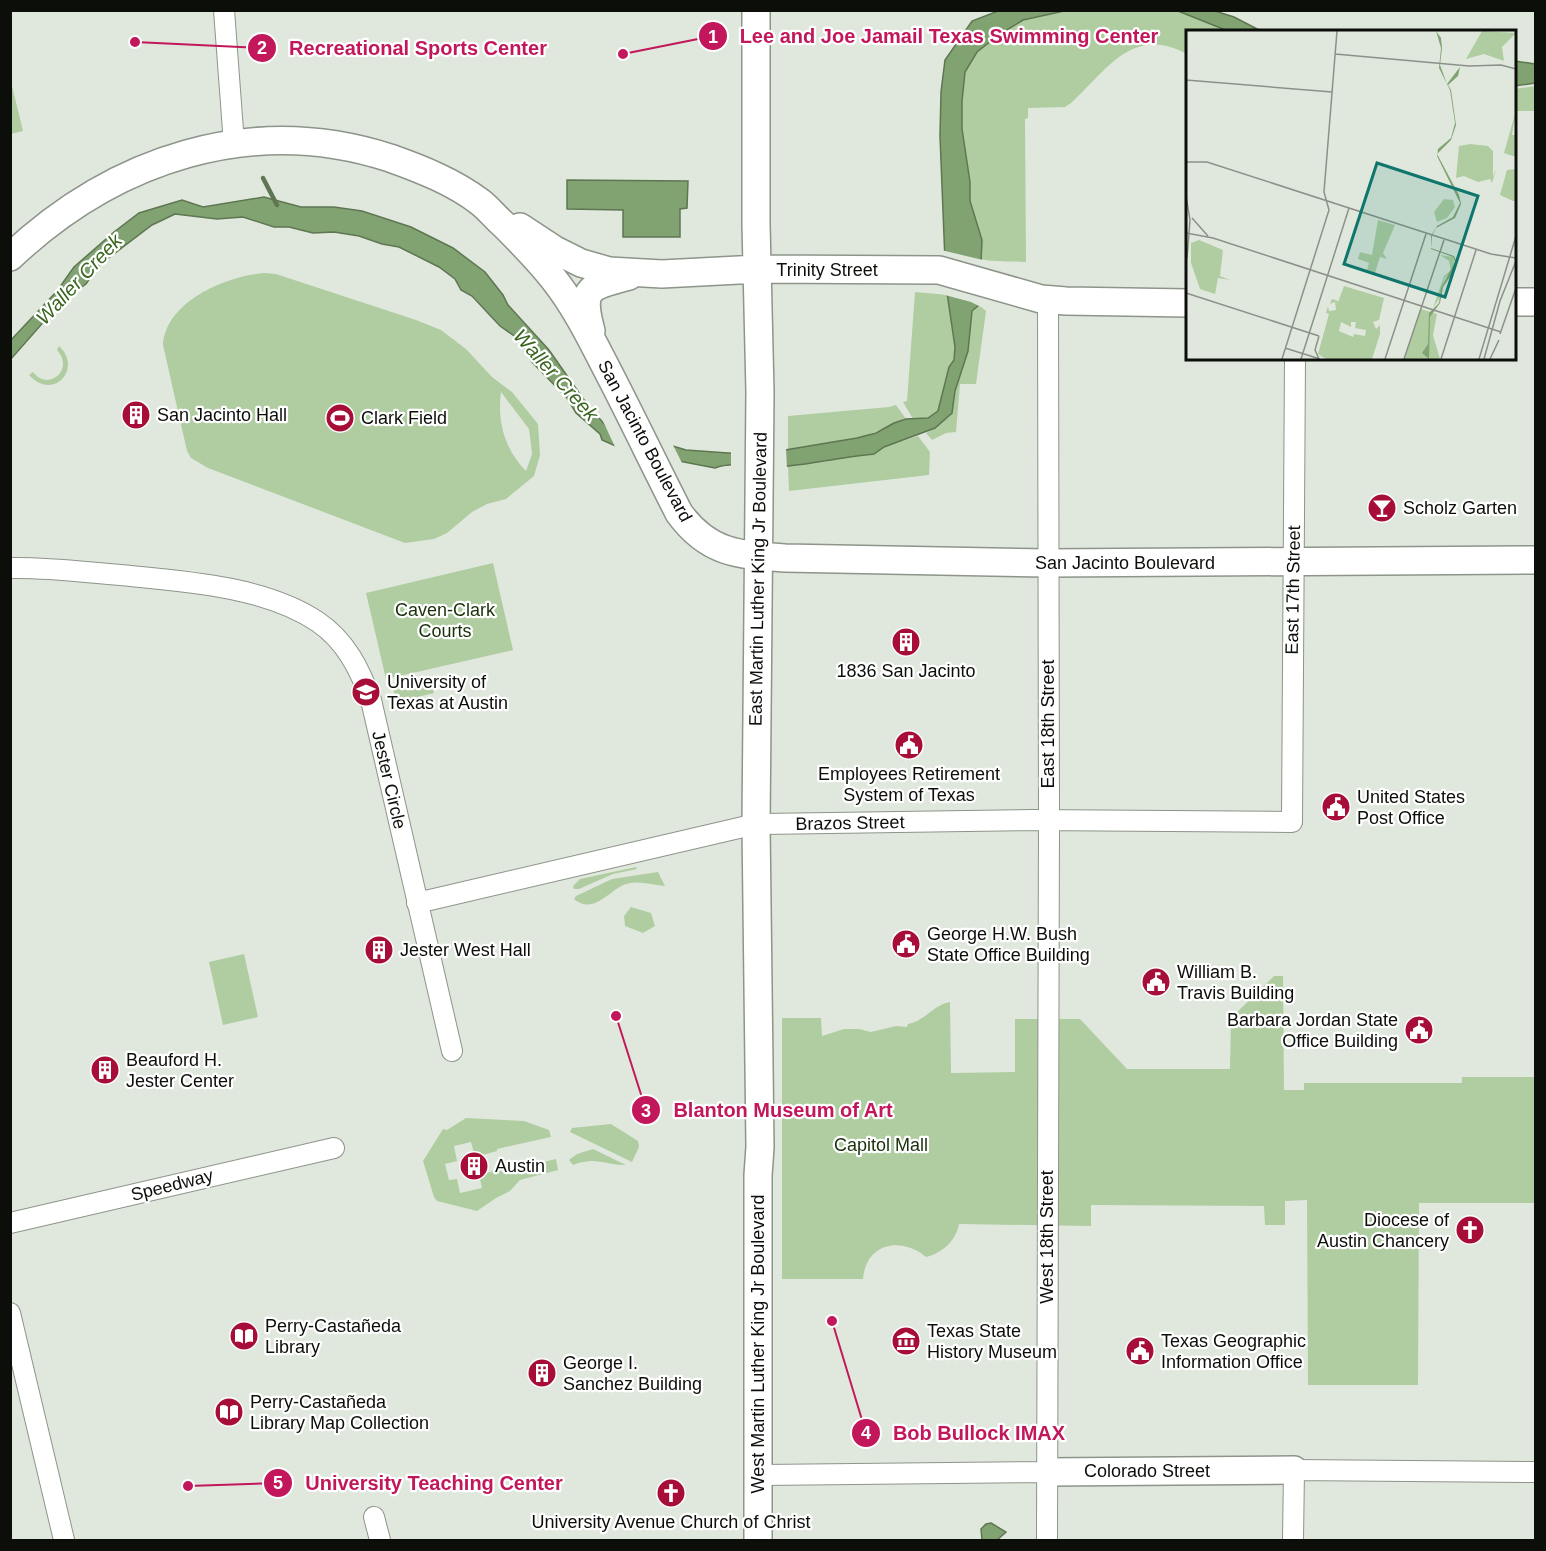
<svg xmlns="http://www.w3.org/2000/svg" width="1546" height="1551" font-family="Helvetica,sans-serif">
	<rect width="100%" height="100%" fill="#e0e8dd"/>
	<path fill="#afcda1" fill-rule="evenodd" d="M1064 11H1178L1228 31 1188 32 1187 54C1132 25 1108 69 1071 103L1065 107 1028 108V118L1025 119 1026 262C1013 261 991 262 980 259L982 240 970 201V182L962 129V101L965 72 977 52 1000 34 1023 20Z
		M10 78 23 131 11 134H10Z
		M1535 86V111H1515V89Z
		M265 273 276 274 416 320 441 330 466 349 492 377 512 392 538 424 540 455 534 476 506 499 487 504 472 512 447 533 434 539 405 543 208 468 191 458 187 451 163 345C166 301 226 276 265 273ZM501 392 529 429 532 454 526 471C505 450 497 422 501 392Z
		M915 292 948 295 955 347 954 360 949 367 938 411 928 418 913 419 903 402 907 401Z
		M979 305 986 311 976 384H960L956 432 946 433 932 440 926 433 935 428 952 413 955 391 968 351 972 311Z
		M59 346C83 368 54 402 29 375L33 372C48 392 75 370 57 350Z
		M896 405 906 419C889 424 875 434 857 438 835 444 811 446 788 451V416L889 407Z
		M918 436 930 452 929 475 789 491 788 466 806 463 825 462 843 457 873 454 884 447Z
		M493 563 513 650 386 679 366 593Z
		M427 681 431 682 434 693 397 702 393 689Z
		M636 867 637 869 613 874 579 889H574L573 886 580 879Z
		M658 872 665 886C654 885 641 881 630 883 611 886 595 917 574 899L576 896 612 879Z
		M631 907 651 913 655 926 643 933 625 926 624 916Z
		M244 954 258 1017 223 1025 209 962Z
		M1274 976H1283L1284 1090H1304V1083H1462V1077H1535L1534 1203H1419L1418 1385H1308L1307 1200 1285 1201V1225H1265L1264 1206 1091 1205V1226L959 1224C956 1241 942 1253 926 1257 901 1236 866 1243 863 1279H782V1018H821L822 1036 844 1029H859L871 1032 896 1026 907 1027 908 1024C925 1021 933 1005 950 1002L951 1073 1015 1072V1019H1080L1127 1069H1230L1231 1018Z
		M466 1118 524 1121 549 1130 551 1137 497 1149V1151L475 1157 471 1142 454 1146 457 1161 445 1164 449 1180 457 1179 460 1193 482 1188 479 1175 501 1169 502 1172 556 1159 558 1170 520 1180 510 1191 496 1198 477 1211 437 1201 434 1197 423 1161 443 1129 447 1130Z
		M611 1124 638 1141 639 1147 632 1162 570 1132 572 1128Z
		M593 1149 626 1165C604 1165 596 1156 573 1165L569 1160 577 1154Z"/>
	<path fill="#81a371" stroke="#5e7652" stroke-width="1.5" d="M998 11H1064L1023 20 1000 34 977 52 965 72 962 101V129L970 182V201L982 240 979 305 972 311 968 351 955 391 952 413 935 428 884 447 874 454C841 457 809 465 776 467 755 468 735 461 715 468L627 451 602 440 600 434 576 413 567 398 532 362 520 340 500 326 472 296 461 290 455 279 439 267 399 247 382 244 359 236 334 232 313 233 289 227H274L243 217 217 219 175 214 152 225 98 266 86 284 62 301 11 359 10 341 57 291 74 267 114 232 139 213 182 200 203 207 264 197 301 207H334L362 211 411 227 453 248 485 272 503 295 508 305 549 350 589 407 609 429 631 443 666 444 686 450 728 453H767L857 438 876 433 894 423 906 419 928 418 938 411 949 367 954 360 955 347 946 286 940 136 941 92 945 60 972 21Z
		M1178 11H1215L1234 17 1261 31H1228Z
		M1515 61 1535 64V83L1515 86Z
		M567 180 688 181 687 208 680 209V237H623V210L567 209Z
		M991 1523 1006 1532 997 1540H982L981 1529 986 1524Z"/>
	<path fill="#e0e8dd" d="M941 250 983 260 981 307 971 302 945 295 943 286Z
		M602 419H604L611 426 632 440 641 443 666 441 672 443 683 465 626 454 616 449Z
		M786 448 787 469 750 471 742 468 731 467V450L755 451Z"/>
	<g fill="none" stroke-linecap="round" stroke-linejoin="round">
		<path stroke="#5e7652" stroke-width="4.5" d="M263 178 277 205"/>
		<g stroke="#8d9489" stroke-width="22">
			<path id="street" d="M224 10 234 144
				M10 568C47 567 83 572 120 575 182 581 265 586 318 622 346 641 360 670 371 700L452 1051
				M417 903 756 824 1032 820 1292 822 1295 358
				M10 1223 334 1148
				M10 1313 64 1540
				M758 1475 1047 1472
				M374 1517 380 1540
				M1047 1540 1049 820 1048 299
				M1293 1540 1294 1470 1536 1472"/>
		</g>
		<g stroke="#8d9489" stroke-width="30">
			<path id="secondary" d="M756 10V224L760 392 756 824 760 1147 758 1175V1540
				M520 227 555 250 581 263 609 271 662 274 758 269 939 270 1041 299 1066 301 1188 303
				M10 257C114 159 251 113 390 158 421 169 454 182 480 202 488 208 495 217 503 224 520 241 537 258 552 277 578 309 595 347 614 383 636 426 657 470 679 513 708 553 738 555 785 558L1048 563 1536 560
				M1514 302H1536
				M591 331C579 286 590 287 629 276
				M1047 1472 1294 1470"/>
		</g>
		<use href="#street" stroke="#fff" stroke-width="20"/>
		<use href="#secondary" stroke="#fff" stroke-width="27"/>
	</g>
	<defs>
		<g id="building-disc" transform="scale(1.5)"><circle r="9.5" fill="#a70e37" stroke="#fff"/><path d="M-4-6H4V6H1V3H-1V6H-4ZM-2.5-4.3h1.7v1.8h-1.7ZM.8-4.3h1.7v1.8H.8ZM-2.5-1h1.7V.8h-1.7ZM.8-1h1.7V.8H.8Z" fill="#fff"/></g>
		<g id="stadium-disc" transform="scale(1.5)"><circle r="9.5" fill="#a70e37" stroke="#fff"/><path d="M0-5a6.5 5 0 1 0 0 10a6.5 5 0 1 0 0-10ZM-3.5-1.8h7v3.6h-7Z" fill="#fff"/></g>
		<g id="bar-disc" transform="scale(1.5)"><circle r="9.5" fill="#a70e37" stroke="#fff"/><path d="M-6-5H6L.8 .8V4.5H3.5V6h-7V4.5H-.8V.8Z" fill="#fff"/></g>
		<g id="university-disc" transform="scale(1.5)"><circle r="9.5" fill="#a70e37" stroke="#fff"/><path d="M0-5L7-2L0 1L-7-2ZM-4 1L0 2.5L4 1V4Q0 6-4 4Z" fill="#fff"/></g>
		<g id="civic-disc" transform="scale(1.5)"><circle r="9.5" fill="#a70e37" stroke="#fff"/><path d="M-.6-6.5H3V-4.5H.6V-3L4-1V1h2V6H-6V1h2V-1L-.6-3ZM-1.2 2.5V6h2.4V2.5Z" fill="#fff"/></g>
		<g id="church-disc" transform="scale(1.5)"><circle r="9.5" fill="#a70e37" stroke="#fff"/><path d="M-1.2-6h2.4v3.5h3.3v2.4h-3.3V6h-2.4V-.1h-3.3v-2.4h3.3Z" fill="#fff"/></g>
		<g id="library-disc" transform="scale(1.5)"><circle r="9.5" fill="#a70e37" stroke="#fff"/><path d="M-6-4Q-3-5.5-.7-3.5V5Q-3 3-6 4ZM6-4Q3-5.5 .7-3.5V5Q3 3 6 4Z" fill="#fff"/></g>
		<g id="museum-disc" transform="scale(1.5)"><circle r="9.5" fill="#a70e37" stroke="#fff"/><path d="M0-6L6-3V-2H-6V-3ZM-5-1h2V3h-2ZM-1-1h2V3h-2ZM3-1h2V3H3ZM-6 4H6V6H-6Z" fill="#fff"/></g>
	</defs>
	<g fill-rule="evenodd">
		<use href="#building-disc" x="136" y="415"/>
		<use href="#stadium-disc" x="340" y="418"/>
		<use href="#bar-disc" x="1382" y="508"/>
		<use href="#building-disc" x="906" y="642"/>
		<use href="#university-disc" x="366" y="692"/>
		<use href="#civic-disc" x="909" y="745"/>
		<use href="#civic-disc" x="1336" y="807"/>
		<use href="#civic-disc" x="906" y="944"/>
		<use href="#building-disc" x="379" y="950"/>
		<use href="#civic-disc" x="1156" y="982"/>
		<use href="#civic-disc" x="1419" y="1030"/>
		<use href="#building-disc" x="105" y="1070"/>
		<use href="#building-disc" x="474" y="1166"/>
		<use href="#church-disc" x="1470" y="1230"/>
		<use href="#library-disc" x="244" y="1336"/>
		<use href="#museum-disc" x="906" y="1341"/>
		<use href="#civic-disc" x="1140" y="1351"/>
		<use href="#building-disc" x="542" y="1373"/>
		<use href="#library-disc" x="229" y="1412"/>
		<use href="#church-disc" x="671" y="1493"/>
	</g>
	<g text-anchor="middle" stroke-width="4.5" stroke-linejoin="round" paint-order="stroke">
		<g font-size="18" fill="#0c0e0a" stroke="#fff">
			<text x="827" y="276">Trinity Street</text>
			<text transform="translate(645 441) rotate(62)" y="6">San Jacinto Boulevard</text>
			<text x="1125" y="569">San Jacinto Boulevard</text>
			<text transform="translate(758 579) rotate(-89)" y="6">East Martin Luther King Jr Boulevard</text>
			<text transform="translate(1293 590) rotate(-89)" y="6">East 17th Street</text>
			<text transform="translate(1048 724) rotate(-90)" y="6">East 18th Street</text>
			<text transform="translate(389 780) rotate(77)" y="6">Jester Circle</text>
			<text transform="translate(850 823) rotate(-1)" y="6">Brazos Street</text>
			<text transform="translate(172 1185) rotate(-14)" y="6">Speedway</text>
			<text transform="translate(1047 1237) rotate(-90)" y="6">West 18th Street</text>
			<text transform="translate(758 1344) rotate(-90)" y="6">West Martin Luther King Jr Boulevard</text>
			<text x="1147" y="1477">Colorado Street</text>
		</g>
		<g font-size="18" fill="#0c0e0a" stroke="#fff" text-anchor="start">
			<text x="157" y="421">San Jacinto Hall</text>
			<text x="361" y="424">Clark Field</text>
			<text x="1403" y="514">Scholz Garten</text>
			<text x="906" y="677" text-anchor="middle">1836 San Jacinto</text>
			<text x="387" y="688">University of<tspan x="387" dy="21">Texas at Austin</tspan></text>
			<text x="909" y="780" text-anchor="middle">Employees Retirement<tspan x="909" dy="21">System of Texas</tspan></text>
			<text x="1357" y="803">United States<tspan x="1357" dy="21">Post Office</tspan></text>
			<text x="927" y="940">George H.W. Bush<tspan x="927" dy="21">State Office Building</tspan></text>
			<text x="400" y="956">Jester West Hall</text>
			<text x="1177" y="978">William B.<tspan x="1177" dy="21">Travis Building</tspan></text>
			<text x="1398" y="1026" text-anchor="end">Barbara Jordan State<tspan x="1398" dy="21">Office Building</tspan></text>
			<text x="126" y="1066">Beauford H.<tspan x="126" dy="21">Jester Center</tspan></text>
			<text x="495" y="1172">Austin</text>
			<text x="1449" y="1226" text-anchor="end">Diocese of<tspan x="1449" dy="21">Austin Chancery</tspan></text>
			<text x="265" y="1332">Perry-Castañeda<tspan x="265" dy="21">Library</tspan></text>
			<text x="927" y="1337">Texas State<tspan x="927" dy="21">History Museum</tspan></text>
			<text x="1161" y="1347">Texas Geographic<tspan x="1161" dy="21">Information Office</tspan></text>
			<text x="563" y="1369">George I.<tspan x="563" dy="21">Sanchez Building</tspan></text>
			<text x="250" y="1408">Perry-Castañeda<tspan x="250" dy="21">Library Map Collection</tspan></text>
			<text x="671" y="1528" text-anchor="middle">University Avenue Church of Christ</text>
		</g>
		<g font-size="18" fill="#19300b" stroke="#fff">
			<text x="445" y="616">Caven-Clark<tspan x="445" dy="21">Courts</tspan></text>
			<text x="881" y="1151">Capitol Mall</text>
		</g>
		<g font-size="20" font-style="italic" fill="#39651f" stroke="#fff">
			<text transform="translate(79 279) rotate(-47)" y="7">Waller Creek</text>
			<text transform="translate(556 375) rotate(48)" y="7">Waller Creek</text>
		</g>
	</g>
	<g transform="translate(1186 30)">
		<rect width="330" height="330" fill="#e0e8dd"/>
		<path d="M296 1 330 3 316 17 318 31 298 24 280 29ZM330 80 326 105H330V127L318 123ZM284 114 302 116 307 121V147L311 137 306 153 304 149 292 152 278 146 270 148 273 116ZM330 139V171H327L314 165 321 140ZM258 169 267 170 269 177 261 188 251 192 248 182ZM192 190 209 195 197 223 201 229 194 227 189 243 181 240 183 233 172 229 174 222 186 225ZM13 210 37 220 34 246 44 250 32 248 29 264 14 259 5 233V213ZM254 225 267 227 269 238 259 248 253 269 247 278 258 246 265 240 263 231ZM158 256 198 268 193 290 187 292 190 299 194 295V304L186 329H140L132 324 143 284 140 283 142 276 143 281 150 280 149 272 144 274 146 269 152 271 151 275ZM155 292 165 297V292H170L169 298 180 300 179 306 168 304 167 307 153 301ZM235 279 251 284 247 305 254 329H218Z" fill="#afcda1" fill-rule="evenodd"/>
		<path d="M250 1 255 8 256 18 254 35 261 54 274 37 272 46 262 55 265 60 270 95 265 110 251 124 273 165 275 174 269 188 250 198 246 206 245 218 268 226 271 233 269 240 257 257 254 273 244 287 243 329 236 323 242 314 243 283 253 273 255 258 269 232 267 227 245 219V206L251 196 267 187 274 173 251 126 252 119 265 108 269 93 264 60 253 38 255 18Z" fill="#81a371"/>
		<path fill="none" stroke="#8b9189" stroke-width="1.5" d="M149 24 283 36 315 35 330 39M0 50 146 62M0 132H21L305 224 330 228M0 166 4 190 1 228M6 188 22 206M0 203 27 208 315 302M0 263 133 306M314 304 330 258M99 318 134 329M96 329 143 180 138 162 151 1M115 329 163 178M133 329 129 320 133 306M199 329 240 204M218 329 258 210M255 329 290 220M293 329 330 206M298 329 314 271 330 231M304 329 313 310"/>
		<path fill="#0f766e" fill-opacity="0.15" stroke="#0f766e" stroke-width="3" d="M191 133 292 166 259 267 158 234Z"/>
		<rect width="330" height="330" fill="none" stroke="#0c0e0a" stroke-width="3"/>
	</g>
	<path fill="none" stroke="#c2185b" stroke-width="2" d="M623 54L713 36M135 42L262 48M616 1016L646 1110M832 1321L866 1433M188 1486L278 1483"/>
	<g fill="#c2185b" stroke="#fff" stroke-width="2">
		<circle cx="623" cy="54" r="6"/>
		<circle cx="135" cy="42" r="6"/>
		<circle cx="616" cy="1016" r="6"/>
		<circle cx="832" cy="1321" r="6"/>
		<circle cx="188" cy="1486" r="6"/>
		<circle cx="713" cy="36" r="15"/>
		<circle cx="262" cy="48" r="15"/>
		<circle cx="646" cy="1110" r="15"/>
		<circle cx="866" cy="1433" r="15"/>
		<circle cx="278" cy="1483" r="15"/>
	</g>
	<g font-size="18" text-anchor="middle" font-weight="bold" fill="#fff">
		<text x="713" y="43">1</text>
		<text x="262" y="54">2</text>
		<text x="646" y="1117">3</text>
		<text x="866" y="1439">4</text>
		<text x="278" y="1489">5</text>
	</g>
	<g font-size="20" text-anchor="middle" font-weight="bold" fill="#c2185b" stroke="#fff" stroke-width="4.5" stroke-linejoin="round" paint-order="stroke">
		<text x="949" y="43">Lee and Joe Jamail Texas Swimming Center</text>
		<text x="418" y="55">Recreational Sports Center</text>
		<text x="783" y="1117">Blanton Museum of Art</text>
		<text x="979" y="1440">Bob Bullock IMAX</text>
		<text x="434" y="1490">University Teaching Center</text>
	</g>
	<rect width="1546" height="1551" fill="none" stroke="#0c0e0a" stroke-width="24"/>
</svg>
